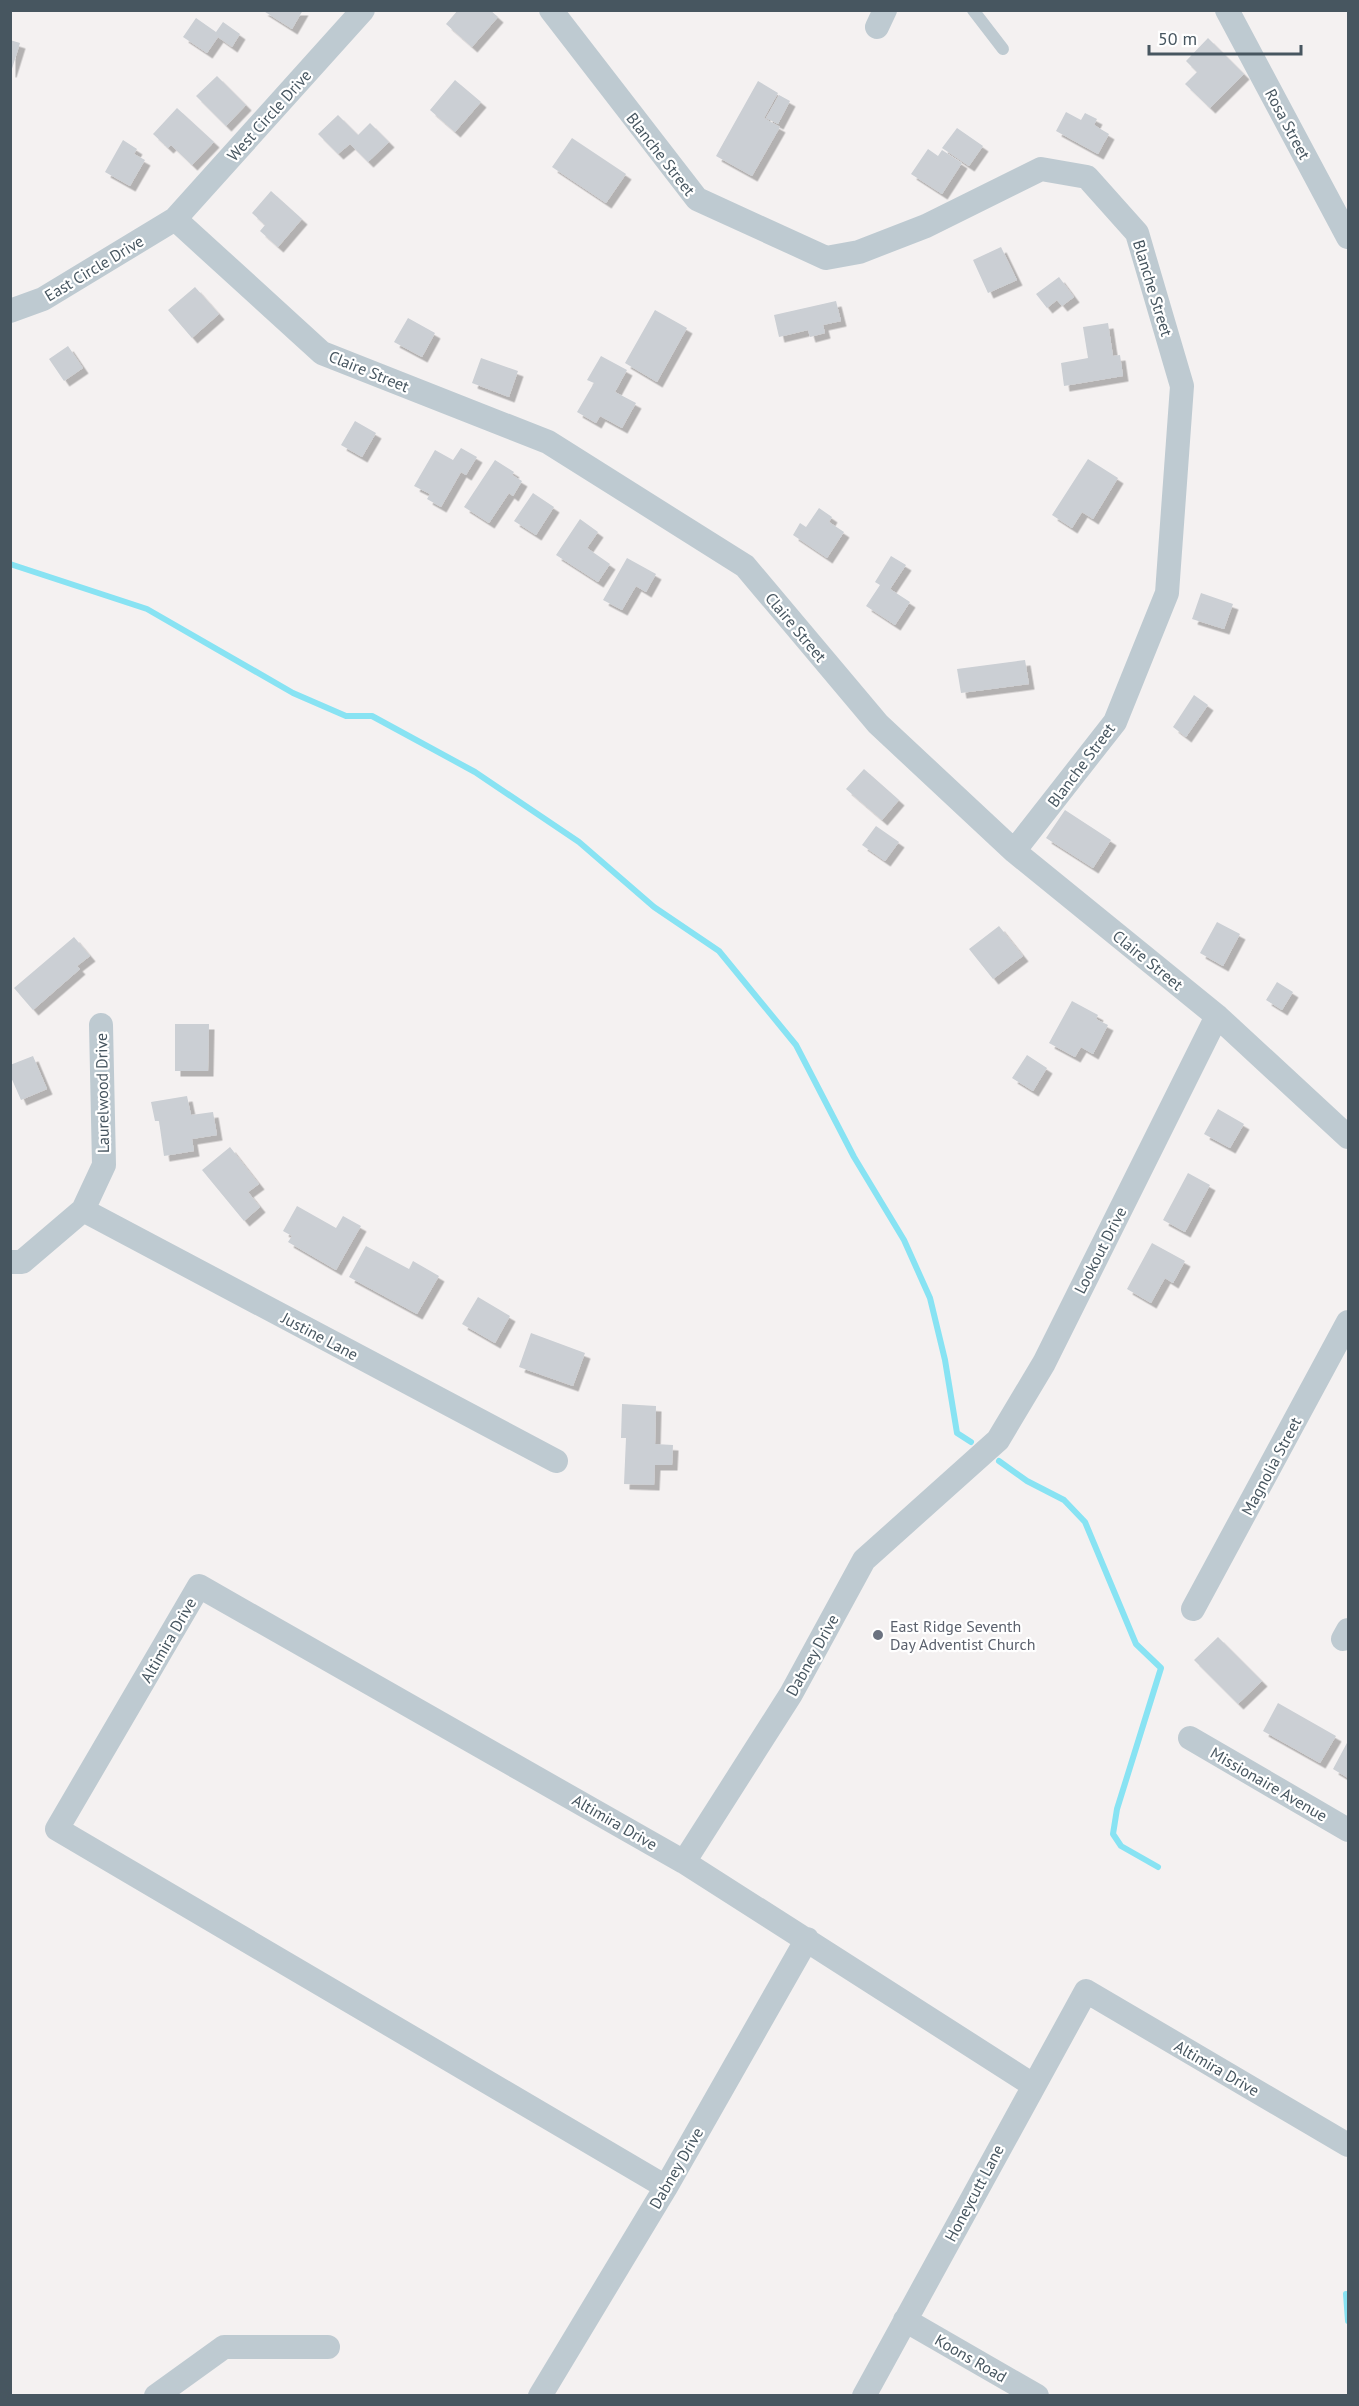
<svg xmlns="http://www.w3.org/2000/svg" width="1359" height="2406" font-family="'PT Sans',sans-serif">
	<defs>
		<filter id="shadow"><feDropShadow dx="5.5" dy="5.5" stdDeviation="0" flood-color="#0004"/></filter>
	</defs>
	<rect width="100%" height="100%" fill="#f4f1f1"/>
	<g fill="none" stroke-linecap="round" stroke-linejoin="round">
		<path stroke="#88e3f3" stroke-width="6" d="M10 564 147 609 293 693 346 716H372L475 772 579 842 654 907 719 951 796 1045 854 1157 904 1240 930 1298 945 1360 957 1433 971 1442
			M999 1461 1027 1481 1064 1500 1085 1522 1136 1644 1161 1668 1117 1809 1113 1834 1121 1846 1158 1867
			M1346 2294 1348 2321"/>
	</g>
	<path fill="#cbcfd4" filter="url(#shadow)" d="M262 10H303L292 29Z
		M458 10H490L498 17 472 47 446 24Z
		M196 18 216 32 223 22 240 34 232 47 218 37 207 53 183 37Z
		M1208 38 1244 74 1210 108 1185 84 1197 72 1186 61Z
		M10 40 20 43 11 72H10Z
		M217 76 246 105 226 126 196 96Z
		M455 80 481 102 455 132 430 110Z
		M758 81 778 93 764 118 780 127 752 176 716 156Z
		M779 95 790 101 778 124 766 118Z
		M177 108 214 142 192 165 171 145 168 148 153 134Z
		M1066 112 1081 120 1085 113 1097 119 1094 125 1109 134 1098 154 1056 131Z
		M338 115 358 135 370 123 389 142 368 162 350 144 338 154 318 134Z
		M957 128 983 146 969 166 942 148Z
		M572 138 626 174 606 203 552 167Z
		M123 140 137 149 134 154 145 160 130 186 105 172Z
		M928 149 938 156 942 150 962 163 942 194 911 174Z
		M271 191 302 219 278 247 260 231 265 225 252 213Z
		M1001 247 1017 280 988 293 973 260Z
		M1059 277 1074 297 1062 306 1057 300 1047 308 1036 294Z
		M195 287 219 314 192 338 168 310Z
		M836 301 841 321 823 325 825 333 810 337 808 330 779 337 774 315Z
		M655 310 687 328 657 382 625 363Z
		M408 318 435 333 422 357 394 342Z
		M1108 323 1113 356 1120 355 1123 376 1064 386 1061 363 1088 358 1083 327Z
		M68 346 83 368 64 381 49 359Z
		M601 356 627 370 615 392 636 403 622 428 600 416 596 423 577 412 594 383 587 380Z
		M481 358 518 371 509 397 472 383Z
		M355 421 376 433 362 457 341 445Z
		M461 448 477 457 466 475 461 472 441 507 427 499 430 494 414 486 435 450 453 460Z
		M1088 459 1118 478 1093 519 1082 512 1072 528 1052 515Z
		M495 460 514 472 512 475 522 481 513 496 509 493 489 523 464 507Z
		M533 493 554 507 536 535 514 521Z
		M819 508 832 517 829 522 844 532 827 558 793 535 800 523 806 527Z
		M580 519 598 532 587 548 610 564 598 582 556 555Z
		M891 556 906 565 890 589 910 602 895 625 866 606 880 585 875 582Z
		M627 558 656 574 646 592 636 586 622 610 603 600Z
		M1201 593 1233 604 1224 629 1192 619Z
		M1025 660 1029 684 961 693 957 669Z
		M1194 695 1208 705 1186 737 1173 727Z
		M864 769 899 800 882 820 846 789Z
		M1065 810 1111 840 1093 868 1046 838Z
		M876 826 899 842 885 861 862 845Z
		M1217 922 1240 934 1223 966 1200 953Z
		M999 926 1023 956 993 979 969 949Z
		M74 937 90 956 77 966 80 969 33 1010 14 988Z
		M1277 982 1293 992 1282 1010 1266 1000Z
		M1072 1001 1098 1015 1096 1019 1108 1025 1093 1054 1081 1047 1075 1057 1049 1043Z
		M175 1024H209L208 1071H175Z
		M1027 1055 1047 1068 1033 1091 1012 1078Z
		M33 1056 47 1089 21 1100 10 1075V1065Z
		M187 1096 191 1115 213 1112 217 1135 192 1139 194 1151 164 1156 159 1121H155L151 1102Z
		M1218 1109 1244 1124 1230 1148 1204 1134Z
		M230 1147 259 1184 248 1192 260 1207 244 1221 202 1170Z
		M1188 1173 1210 1185 1185 1232 1163 1220Z
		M297 1206 336 1228 343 1216 361 1226 336 1270 288 1242 292 1236 283 1231Z
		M1152 1243 1185 1261 1173 1283 1165 1278 1151 1303 1127 1289Z
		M366 1246 409 1269 413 1261 439 1276 417 1314 349 1277Z
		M478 1297 510 1316 495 1343 462 1324Z
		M531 1333 585 1353 573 1386 519 1367Z
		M622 1404 656 1406 655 1444 673 1445 672 1465H655L654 1485 624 1484 626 1438H621Z
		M1218 1637 1262 1681 1238 1704 1194 1660Z
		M1278 1703 1336 1736 1320 1763 1263 1731Z
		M1348 1741V1778L1333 1769Z"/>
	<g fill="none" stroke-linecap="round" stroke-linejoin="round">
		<path stroke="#becad1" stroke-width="12" d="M973 10 1003 49"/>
		<path stroke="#becad1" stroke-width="24" d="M551 10 697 199 826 258 859 252 926 226 1041 169 1087 177 1137 233 1182 386 1167 593 1115 722 1014 851
			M1227 10 1348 237
			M877 27 885 10
			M175 219 322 353 548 442 745 566 878 724 1014 851 1217 1016 1348 1137
			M10 311 43 299 175 219 363 10
			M83 1210 556 1461
			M10 1262H22L83 1210 104 1165 101 1025
			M1193 1609 1348 1322
			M1343 1639 1348 1630
			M1190 1738 1348 1830
			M684 1862 791 1694 864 1560 998 1440 1044 1363 1217 1016
			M666 2187 57 1829 199 1586 684 1862 1033 2085
			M905 2320 1037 2396
			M156 2396 224 2347H328
			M540 2396 666 2187 807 1939
			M864 2396 1086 1991 1348 2145"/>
	</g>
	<circle fill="#6b7280" stroke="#fff" stroke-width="2" cx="878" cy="1635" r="6"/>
	<g text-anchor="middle" stroke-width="4.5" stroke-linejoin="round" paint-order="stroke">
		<g font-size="16" fill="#475660" stroke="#fff">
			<text transform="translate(269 115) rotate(-48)" y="6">West Circle Drive</text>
			<text transform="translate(1288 124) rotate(62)" y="6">Rosa Street</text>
			<text transform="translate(661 154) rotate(52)" y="6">Blanche Street</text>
			<text transform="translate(94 268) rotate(-31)" y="6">East Circle Drive</text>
			<text transform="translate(1153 288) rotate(73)" y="6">Blanche Street</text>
			<text transform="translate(369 371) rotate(22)" y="6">Claire Street</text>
			<text transform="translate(796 627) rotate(50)" y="6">Claire Street</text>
			<text transform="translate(1081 765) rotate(-53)" y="6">Blanche Street</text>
			<text transform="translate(1148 960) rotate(39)" y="6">Claire Street</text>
			<text transform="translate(102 1093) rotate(-91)" y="6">Laurelwood Drive</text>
			<text transform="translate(1100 1250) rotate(-63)" y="6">Lookout Drive</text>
			<text transform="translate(320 1336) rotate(28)" y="6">Justine Lane</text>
			<text transform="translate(1271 1466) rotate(-62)" y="6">Magnolia Street</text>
			<text transform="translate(168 1640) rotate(-60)" y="6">Altimira Drive</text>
			<text transform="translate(812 1655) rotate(-61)" y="6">Dabney Drive</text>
			<text transform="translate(1269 1784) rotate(30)" y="6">Missionaire Avenue</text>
			<text transform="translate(615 1822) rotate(30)" y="6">Altimira Drive</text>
			<text transform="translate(1217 2068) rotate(30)" y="6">Altimira Drive</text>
			<text transform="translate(676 2168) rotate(-60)" y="6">Dabney Drive</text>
			<text transform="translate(974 2193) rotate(-62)" y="6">Honeycutt Lane</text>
			<text transform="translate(971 2358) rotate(30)" y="6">Koons Road</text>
		</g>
		<g font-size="16" fill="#5b616d" stroke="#fff" text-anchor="start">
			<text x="890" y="1632">East Ridge Seventh<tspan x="890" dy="18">Day Adventist Church</tspan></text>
		</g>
	</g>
	<rect width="1359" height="2406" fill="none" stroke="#475660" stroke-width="24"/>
	<path d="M1149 45v9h152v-9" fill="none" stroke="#475660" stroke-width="3"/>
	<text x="1158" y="45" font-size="18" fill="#475660" stroke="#ffffff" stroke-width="4.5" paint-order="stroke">50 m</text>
</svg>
